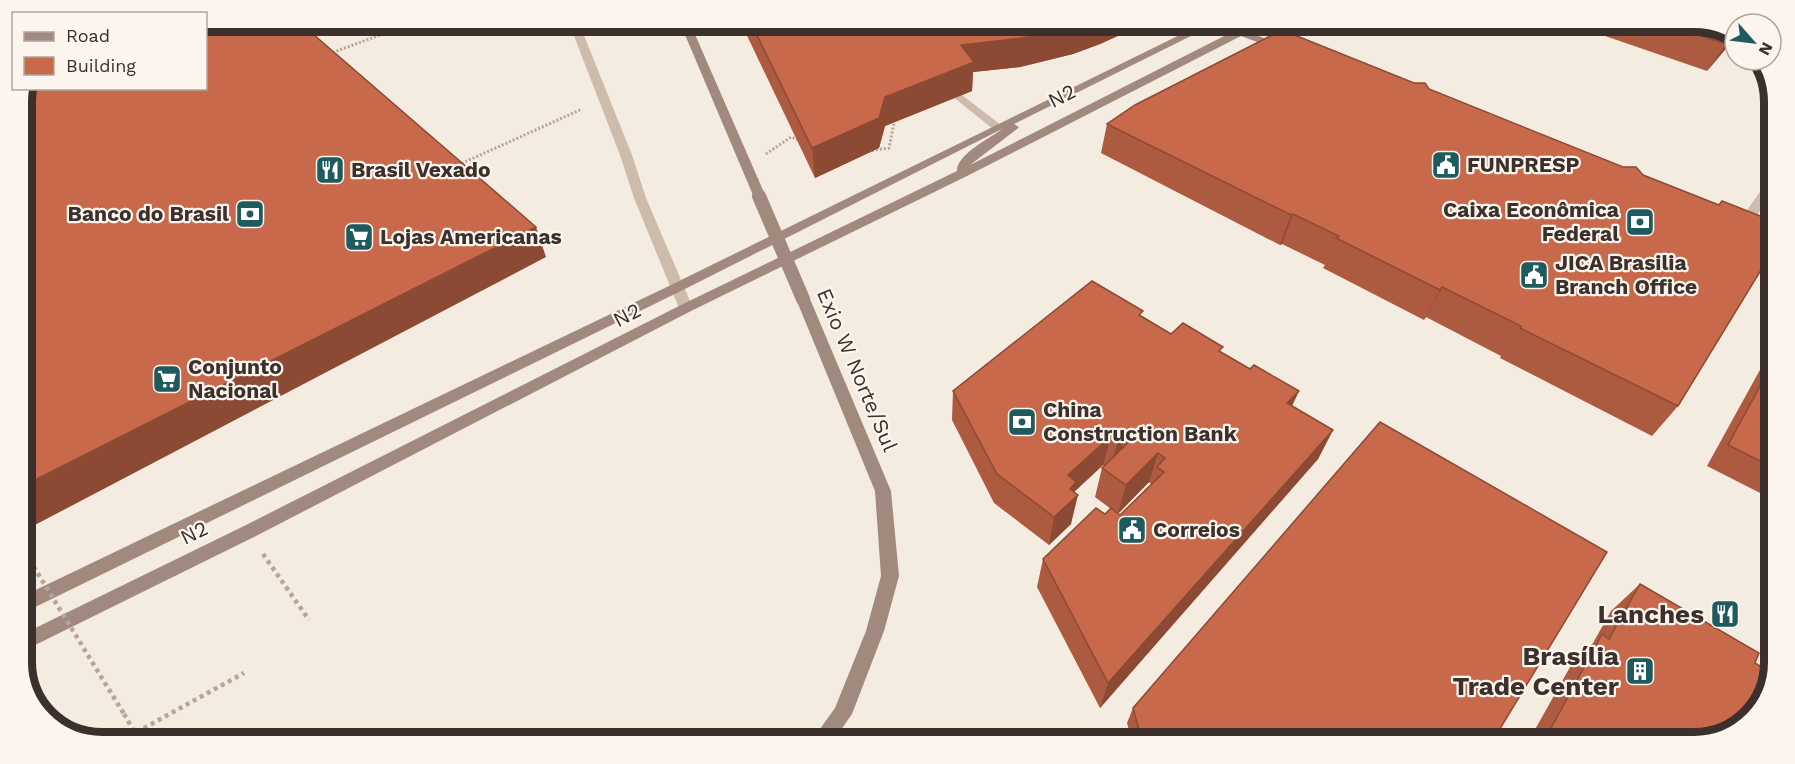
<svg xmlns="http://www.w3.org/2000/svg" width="1795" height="764" font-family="'Work Sans',sans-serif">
	<rect width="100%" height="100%" fill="#f4ebe1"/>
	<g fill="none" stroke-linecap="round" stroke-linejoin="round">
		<path stroke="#b9a596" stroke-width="3" stroke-dasharray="2 2" stroke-linecap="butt" d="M329 54 404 26
			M868 151 889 148 895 118
			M766 154 791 137 801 141
			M458 165 582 109"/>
		<path stroke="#b9a596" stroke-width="4.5" stroke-dasharray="4 4" stroke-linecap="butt" d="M263 554 309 620
			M124 714 135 733 244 673"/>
		<path fill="#cdbbac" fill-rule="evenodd" d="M569 23H579L632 155 646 198 693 308 691 311 686 313 679 308 634 198 620 155Z
			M954 89 1001 125V129H993L952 96 942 99 936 96Z
			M1773 178V191L1748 229H1738L1737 226 1738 223 1769 179Z"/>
		<path fill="#a18a7d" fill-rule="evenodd" d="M680 23H690L759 181 757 184 753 185 747 181Z
			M1200 25H1213L1014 124 1019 127 1017 129 970 165 1230 33V30L1246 25H1259L1249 32 1285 47 1276 49 1241 36 967 176 691 311 256 536 21 652V635L244 526 681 305 957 171C957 154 989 139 1002 129L683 290 21 614V597L673 284Z
			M803 294 810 299 891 491 899 576 884 631 852 714 834 740H812L835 708 866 631 881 576 875 491 796 299Z"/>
		<path stroke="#b9a596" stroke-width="4.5" stroke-dasharray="4 4" stroke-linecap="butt" d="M21 546 124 714"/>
		<path stroke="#a18a7d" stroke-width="11" d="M753 181 760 197"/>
		<path stroke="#a18a7d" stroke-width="14" d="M759 196 803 299"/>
	</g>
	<path fill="#ac5a40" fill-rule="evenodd" d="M741 23 1142 25 1100 44 1073 54 1020 67 973 72 972 91 885 126 879 148 815 178Z
		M1576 26 1724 27 1735 36V38L1707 71Z
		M1429 89 1718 205 1722 201 1678 406 1652 436 1500 358 1501 356 1426 317 1424 320 1323 268 1325 265 1282 244 1280 245 1101 153 1107 124Z
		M1142 316 1171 334 1221 352 1250 369 1299 391 1292 406 1333 430 1318 459 1100 708 1037 587 1043 559 1105 514 1111 509 1095 497 1102 468 1105 465H1103L1074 492 1071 524 1049 545 994 503 952 420 953 391ZM1149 482 1151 484 1120 515 1118 513Z
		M1771 358 1770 498 1707 466 1761 368Z
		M1640 584 1694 743 1528 742 1574 660 1593 643 1611 611Z
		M1133 708 1492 742 1132 741 1127 723Z"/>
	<path fill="#8c4a34" d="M1080 25H1142L1100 44 1073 54 1020 67 973 72 972 91 885 126 879 148 815 178 812 148 885 97 961 45Z
		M1734 34 1735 36V38L1707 71 1726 44Z
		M1293 214 1282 244 1280 245 1291 215Z
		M536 227 546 257 33 526 21 516V487Z
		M1442 287 1426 317 1424 320 1440 290Z
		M1299 391 1285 420 1287 403Z
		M1333 430 1318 459 1100 708 1108 683Z
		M1126 432 1119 461 1110 470 1118 440Z
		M1111 436 1103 465 1074 492 1078 495 1071 524 1049 545 1054 517 1068 475Z
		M1158 453 1149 482 1118 514 1126 485Z"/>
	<path fill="#c8694b" stroke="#8c4a34" stroke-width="1.5" d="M206 21 299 22 536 227 21 487V97L25 88H206Z
		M751 23 1080 25 1022 38 961 45 974 62 885 97 879 118 812 148Z
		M1675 27H1724L1734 34 1726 44Z
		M1282 30 1414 83H1425L1429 89 1623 167H1636L1643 175 1719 205 1722 201 1773 221 1772 252 1678 406 1520 328 1521 326 1442 287 1440 290 1336 238 1339 236 1293 214 1291 215 1107 124 1135 105Z
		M1092 281 1143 311 1139 315 1171 334 1183 323 1223 347 1219 351 1250 369 1254 365 1299 391 1287 403 1333 430 1108 683 1043 559 1096 508 1105 514 1111 508 1120 515 1164 472 1157 467 1165 458 1158 453 1126 485 1102 468 1134 437 1126 432 1118 440 1111 436 1068 475 1076 482 1070 489 1078 495 1054 517 997 474 953 391Z
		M1771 366 1770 466 1728 445Z
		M1380 422 1607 552 1492 742 1142 741 1133 708Z
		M1640 584 1759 653 1755 663 1768 671V693L1738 729 1694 743H1564L1549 732 1602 634 1609 639Z"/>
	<defs>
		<g id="civic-square" transform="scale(1.5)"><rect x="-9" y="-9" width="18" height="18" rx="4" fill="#1f5a5e" stroke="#fbf5ee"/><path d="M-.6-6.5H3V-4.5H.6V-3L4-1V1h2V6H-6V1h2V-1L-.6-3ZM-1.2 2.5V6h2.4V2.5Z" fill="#fff"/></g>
		<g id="restaurant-square" transform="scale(1.5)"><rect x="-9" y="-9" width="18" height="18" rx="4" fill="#1f5a5e" stroke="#fbf5ee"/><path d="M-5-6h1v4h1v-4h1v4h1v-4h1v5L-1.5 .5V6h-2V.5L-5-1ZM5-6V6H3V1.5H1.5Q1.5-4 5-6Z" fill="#fff"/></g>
		<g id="bank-square" transform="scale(1.5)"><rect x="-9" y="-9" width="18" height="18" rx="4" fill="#1f5a5e" stroke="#fbf5ee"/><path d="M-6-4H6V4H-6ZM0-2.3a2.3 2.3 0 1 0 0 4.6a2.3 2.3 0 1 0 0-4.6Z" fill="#fff"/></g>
		<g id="supermarket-square" transform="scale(1.5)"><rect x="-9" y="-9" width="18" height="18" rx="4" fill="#1f5a5e" stroke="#fbf5ee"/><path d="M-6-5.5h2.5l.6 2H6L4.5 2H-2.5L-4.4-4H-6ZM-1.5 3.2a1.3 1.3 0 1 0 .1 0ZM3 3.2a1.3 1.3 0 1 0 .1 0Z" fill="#fff"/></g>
		<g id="building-square" transform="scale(1.5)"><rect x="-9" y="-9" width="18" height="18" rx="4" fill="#1f5a5e" stroke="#fbf5ee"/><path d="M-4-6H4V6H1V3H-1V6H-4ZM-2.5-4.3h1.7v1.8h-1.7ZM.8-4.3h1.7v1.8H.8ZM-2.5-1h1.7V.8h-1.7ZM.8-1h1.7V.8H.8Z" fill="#fff"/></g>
	</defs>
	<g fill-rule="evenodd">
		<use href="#civic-square" x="1446" y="165"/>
		<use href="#restaurant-square" x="330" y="170"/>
		<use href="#bank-square" x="250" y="214"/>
		<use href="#bank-square" x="1640" y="222"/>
		<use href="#supermarket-square" x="359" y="237"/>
		<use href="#civic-square" x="1534" y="275"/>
		<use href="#supermarket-square" x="167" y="379"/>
		<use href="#bank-square" x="1022" y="422"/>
		<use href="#civic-square" x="1132" y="530"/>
		<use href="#restaurant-square" x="1725" y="614"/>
		<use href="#building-square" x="1640" y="671"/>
	</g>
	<g text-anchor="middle" stroke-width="4.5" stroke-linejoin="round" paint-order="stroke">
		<g font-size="21" fill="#3b302b" stroke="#fbf5ee">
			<text transform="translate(1062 96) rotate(-27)" y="7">N2</text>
			<text transform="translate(627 315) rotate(-28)" y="7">N2</text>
			<text transform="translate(857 370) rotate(67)" y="7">Exio W Norte/Sul</text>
			<text transform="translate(194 533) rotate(-26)" y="7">N2</text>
		</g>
		<g font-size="21" font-weight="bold" fill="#3b302b" stroke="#fbf5ee" text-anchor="start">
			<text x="1467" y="172">FUNPRESP</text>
			<text x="351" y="177">Brasil Vexado</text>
			<text x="1619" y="217" text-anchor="end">Caixa Econômica<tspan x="1619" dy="24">Federal</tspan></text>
			<text x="229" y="221" text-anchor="end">Banco do Brasil</text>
			<text x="380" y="244">Lojas Americanas</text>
			<text x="1555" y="270">JICA Brasilia<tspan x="1555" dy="24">Branch Office</tspan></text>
			<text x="188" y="374">Conjunto<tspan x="188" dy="24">Nacional</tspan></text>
			<text x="1043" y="417">China<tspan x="1043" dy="24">Construction Bank</tspan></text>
			<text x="1153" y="537">Correios</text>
		</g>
		<g font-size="26" font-weight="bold" fill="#3b302b" stroke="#fbf5ee" text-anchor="end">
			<text x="1704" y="623">Lanches</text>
			<text x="1619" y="665">Brasília<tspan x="1619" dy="30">Trade Center</tspan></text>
		</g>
	</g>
	<path d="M0 0H1795V764H0ZM102 32H1694A70 70 0 0 1 1764 102V662A70 70 0 0 1 1694 732H102A70 70 0 0 1 32 662V102A70 70 0 0 1 102 32Z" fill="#fbf5ee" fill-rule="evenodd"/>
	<path fill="none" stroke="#3b302b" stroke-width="8" d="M102 32H1694A70 70 0 0 1 1764 102V662A70 70 0 0 1 1694 732H102A70 70 0 0 1 32 662V102A70 70 0 0 1 102 32Z"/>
	<rect x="12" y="12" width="195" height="78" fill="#fbf5ee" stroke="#aea6a0" stroke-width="1.5"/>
	<rect x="24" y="32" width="30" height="9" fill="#a18a7d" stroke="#aea6a0" stroke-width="1.5"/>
	<text x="66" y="42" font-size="18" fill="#3b302b">Road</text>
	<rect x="24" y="57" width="30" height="18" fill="#c8694b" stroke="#aea6a0" stroke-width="1.5"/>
	<text x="66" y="72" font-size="18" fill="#3b302b">Building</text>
	<g transform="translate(1753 42) rotate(118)"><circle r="28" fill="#fbf5ee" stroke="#aea6a0" stroke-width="1.5"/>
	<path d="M0-4.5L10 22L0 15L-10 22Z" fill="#1f5a5e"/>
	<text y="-9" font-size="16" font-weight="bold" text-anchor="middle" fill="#3b302b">N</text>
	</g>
</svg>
